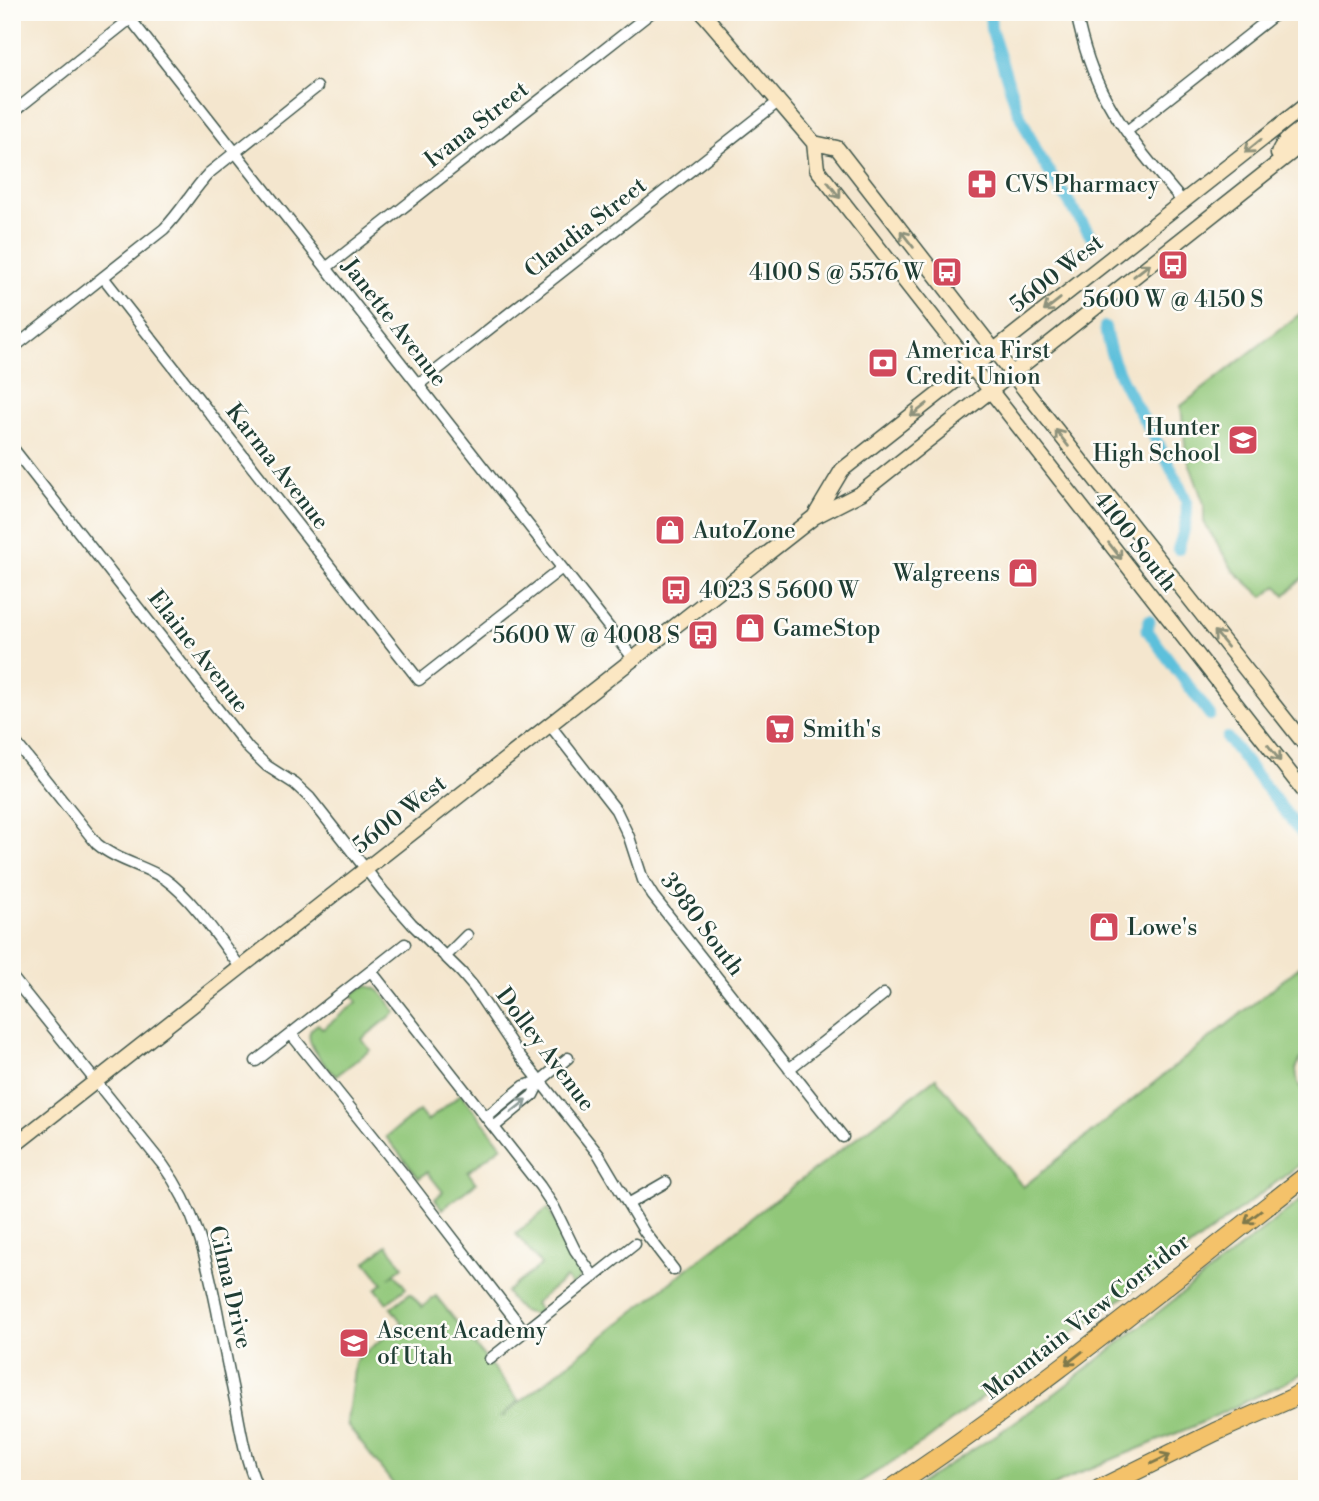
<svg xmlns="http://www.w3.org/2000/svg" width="1319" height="1501" font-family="'Libre Bodoni',serif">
	<rect width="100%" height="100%" fill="#fdfcf7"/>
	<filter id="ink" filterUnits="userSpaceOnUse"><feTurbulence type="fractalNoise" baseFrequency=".0143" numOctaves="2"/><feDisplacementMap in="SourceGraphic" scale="14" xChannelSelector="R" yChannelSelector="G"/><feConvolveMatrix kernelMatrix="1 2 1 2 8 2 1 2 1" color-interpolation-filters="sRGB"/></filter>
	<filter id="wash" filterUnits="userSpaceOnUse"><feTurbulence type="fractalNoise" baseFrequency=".00686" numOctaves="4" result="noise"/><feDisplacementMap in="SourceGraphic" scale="28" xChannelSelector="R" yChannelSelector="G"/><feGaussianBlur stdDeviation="1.57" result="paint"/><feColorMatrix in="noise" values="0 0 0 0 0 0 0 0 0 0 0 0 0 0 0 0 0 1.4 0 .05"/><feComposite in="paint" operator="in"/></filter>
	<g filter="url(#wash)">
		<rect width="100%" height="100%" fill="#f4e6ce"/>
		<path fill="#91c779" stroke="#588256" stroke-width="2" d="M1305 310 1307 312V574L1285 595 1277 586 1263 597 1233 570 1204 522V504L1186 454 1181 406Z
			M1307 961V1054L1301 1058 1296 1069 1298 1084 1307 1095V1159L1116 1303 1012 1375 924 1442 849 1489H397L348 1426 347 1422 355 1362 357 1359 402 1323 391 1308 410 1293 422 1307 436 1296 519 1401 500 1418 760 1211 936 1078 1023 1187Z
			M365 986C381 986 387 1000 396 1012L362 1039 370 1050 336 1076C328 1069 305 1044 310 1032 311 1028 315 1026 318 1024L323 1029 357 1002 352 994Z
			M461 1094 502 1146 468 1172 476 1183 442 1209 435 1199 443 1192 427 1172 419 1178 386 1137 419 1111 427 1121Z
			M1307 1195V1370L1285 1383 1194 1426 1079 1473 1047 1489H912L999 1433 1057 1392Z
			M548 1208 569 1250 580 1267V1278L572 1286 566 1278 535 1303 540 1311 533 1315 532 1313C519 1314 513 1302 506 1292L541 1265 516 1234Z
			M387 1245 403 1266 389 1278 395 1274 406 1288 387 1303 376 1289 383 1283 366 1262Z"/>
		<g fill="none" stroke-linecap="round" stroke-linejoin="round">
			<path stroke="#5dc0db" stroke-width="12" d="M990 12 991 29 1017 109 1039 156 1092 238
				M1105 327C1112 381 1154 428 1175 477 1178 484 1184 493 1186 501 1189 517 1183 534 1178 549
				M1149 620 1147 630 1210 715
				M1227 738 1307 840"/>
		</g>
	</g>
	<g filter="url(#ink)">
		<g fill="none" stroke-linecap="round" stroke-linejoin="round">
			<g stroke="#3f564b" stroke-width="13">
				<path id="minor" d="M125 12 633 658
					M1076 12C1082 42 1091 72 1106 99 1126 136 1156 170 1183 202
					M12 113 139 12
					M1127 131 1278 12
					M326 268 652 12
					M103 277 419 680 562 568
					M12 349 164 229C181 212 192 191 209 173L317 87
					M418 385 778 102
					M12 447 249 749 267 766 295 784 310 798 383 891 412 924 461 972 473 986 517 1052 599 1155 644 1231 674 1270
					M549 724 616 810 629 837 643 880 653 896 843 1137
					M12 738 97 844C117 861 143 865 165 879 192 898 220 940 240 967
					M445 957 467 935
					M371 971 540 1186 554 1207 575 1250 594 1277
					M12 977 163 1165C196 1210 206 1256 217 1310 223 1342 229 1373 236 1405 241 1433 246 1462 258 1489
					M291 1034 405 1176 525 1332
					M256 1061 405 944
					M789 1069 884 994
					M486 1117 524 1086 540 1081 568 1058
					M494 1127 533 1095 540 1081
					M628 1204 666 1182
					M490 1359 635 1244"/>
			</g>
			<g stroke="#3f564b" stroke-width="17">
				<path id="secondary" d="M702 12 814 143 837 148 1028 394 1307 747
					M814 143 817 169 1307 795
					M1282 159 1278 154C1282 141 1296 133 1307 124
					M814 517 842 470 1307 104
					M12 1147 814 517 861 493 1307 140"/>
			</g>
			<g stroke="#3f564b" stroke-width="20">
				<path id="trunk" d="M891 1489C1036 1393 1170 1282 1307 1175
					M1099 1489 1215 1432 1290 1399 1307 1389"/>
			</g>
			<use href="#minor" stroke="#fff" stroke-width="10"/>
			<use href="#secondary" stroke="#fbe7c3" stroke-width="14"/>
			<use href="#trunk" stroke="#f4c26a" stroke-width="18"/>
		</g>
		<defs><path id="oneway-shaft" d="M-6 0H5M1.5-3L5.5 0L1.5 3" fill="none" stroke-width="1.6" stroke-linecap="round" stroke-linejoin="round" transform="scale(1.75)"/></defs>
		<g stroke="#8d927c">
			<use href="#oneway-shaft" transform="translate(1253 146) rotate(141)"/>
			<use href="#oneway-shaft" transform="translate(834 190) rotate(52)"/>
			<use href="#oneway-shaft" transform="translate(907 239) rotate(-128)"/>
			<use href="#oneway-shaft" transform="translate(1142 270) rotate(-38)"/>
			<use href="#oneway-shaft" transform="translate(1052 305) rotate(142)"/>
			<use href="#oneway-shaft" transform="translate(919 410) rotate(142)"/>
			<use href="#oneway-shaft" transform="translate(1062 438) rotate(-128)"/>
			<use href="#oneway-shaft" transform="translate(1115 551) rotate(52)"/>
			<use href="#oneway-shaft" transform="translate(1221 639) rotate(-129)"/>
			<use href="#oneway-shaft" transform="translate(1274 753) rotate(52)"/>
		</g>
		<use stroke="#8f9e9a" href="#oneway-shaft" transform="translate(519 1106) rotate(-39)"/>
		<g stroke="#7f794c">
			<use href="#oneway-shaft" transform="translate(1253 1217) rotate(142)"/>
			<use href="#oneway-shaft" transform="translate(1074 1358) rotate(142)"/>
			<use href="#oneway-shaft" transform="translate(1161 1459) rotate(-26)"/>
		</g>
	</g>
	<defs>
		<g id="pharmacy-square" transform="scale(1.575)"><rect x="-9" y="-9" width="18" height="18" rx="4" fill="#d1495b" stroke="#fdfcf7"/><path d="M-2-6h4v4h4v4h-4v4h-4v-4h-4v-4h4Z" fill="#fff"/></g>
		<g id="bus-square" transform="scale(1.575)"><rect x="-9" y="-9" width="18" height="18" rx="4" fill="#d1495b" stroke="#fdfcf7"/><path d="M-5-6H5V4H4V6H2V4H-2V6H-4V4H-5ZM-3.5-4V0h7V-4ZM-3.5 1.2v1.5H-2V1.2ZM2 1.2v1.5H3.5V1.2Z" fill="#fff"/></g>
		<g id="bank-square" transform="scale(1.575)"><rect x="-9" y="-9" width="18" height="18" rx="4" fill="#d1495b" stroke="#fdfcf7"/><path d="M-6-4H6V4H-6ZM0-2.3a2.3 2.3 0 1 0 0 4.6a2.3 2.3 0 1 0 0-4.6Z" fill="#fff"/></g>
		<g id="school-square" transform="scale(1.575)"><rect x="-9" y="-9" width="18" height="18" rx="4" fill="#d1495b" stroke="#fdfcf7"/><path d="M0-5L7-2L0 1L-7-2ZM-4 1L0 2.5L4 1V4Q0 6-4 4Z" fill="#fff"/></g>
		<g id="shop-square" transform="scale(1.575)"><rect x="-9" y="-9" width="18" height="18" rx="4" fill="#d1495b" stroke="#fdfcf7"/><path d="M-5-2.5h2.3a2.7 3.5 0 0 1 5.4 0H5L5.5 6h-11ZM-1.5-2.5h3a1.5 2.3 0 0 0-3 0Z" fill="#fff"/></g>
		<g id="supermarket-square" transform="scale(1.575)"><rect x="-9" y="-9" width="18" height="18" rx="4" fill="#d1495b" stroke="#fdfcf7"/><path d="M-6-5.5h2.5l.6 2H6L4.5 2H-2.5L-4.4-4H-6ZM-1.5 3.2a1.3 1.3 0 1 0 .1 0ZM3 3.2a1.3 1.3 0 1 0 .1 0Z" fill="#fff"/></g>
	</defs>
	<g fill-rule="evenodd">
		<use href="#pharmacy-square" x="982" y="184"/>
		<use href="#bus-square" x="1173" y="265"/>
		<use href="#bus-square" x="947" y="272"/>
		<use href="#bank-square" x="883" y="363"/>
		<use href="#school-square" x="1243" y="440"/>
		<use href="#shop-square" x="670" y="530"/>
		<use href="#shop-square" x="1023" y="573"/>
		<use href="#bus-square" x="676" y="590"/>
		<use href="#shop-square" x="750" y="628"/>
		<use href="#bus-square" x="703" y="635"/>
		<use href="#supermarket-square" x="780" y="729"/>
		<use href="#shop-square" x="1104" y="927"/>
		<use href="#school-square" x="354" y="1343"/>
	</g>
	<g text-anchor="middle" stroke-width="5" stroke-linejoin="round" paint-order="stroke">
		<g font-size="23" fill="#1f3d34" stroke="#fdfcf7">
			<text transform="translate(476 124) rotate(-38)" y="8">Ivana Street</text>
			<text transform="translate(585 227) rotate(-38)" y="8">Claudia Street</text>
			<text transform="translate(1056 273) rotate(-38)" y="8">5600 West</text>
			<text transform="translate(395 322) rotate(52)" y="8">Janette Avenue</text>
			<text transform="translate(278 466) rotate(52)" y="8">Karma Avenue</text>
			<text transform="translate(1136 541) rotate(52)" y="8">4100 South</text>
			<text transform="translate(199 651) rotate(52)" y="8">Elaine Avenue</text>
			<text transform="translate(399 814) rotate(-38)" y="8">5600 West</text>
			<text transform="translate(703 924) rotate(53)" y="8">3980 South</text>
			<text transform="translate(546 1049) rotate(53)" y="8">Dolley Avenue</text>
			<text transform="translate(231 1287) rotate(77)" y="8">Cilma Drive</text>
			<text transform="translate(1086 1316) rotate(-38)" y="8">Mountain View Corridor</text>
		</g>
		<g font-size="23" fill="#1f3d34" stroke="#fdfcf7" text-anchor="start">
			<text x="1005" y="192">CVS Pharmacy</text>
			<text x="924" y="280" text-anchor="end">4100 S @ 5576 W</text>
			<text x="1173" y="307" text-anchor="middle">5600 W @ 4150 S</text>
			<text x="906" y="358">America First<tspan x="906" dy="26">Credit Union</tspan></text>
			<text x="1220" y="435" text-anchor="end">Hunter<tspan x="1220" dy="26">High School</tspan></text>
			<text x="693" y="538">AutoZone</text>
			<text x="1000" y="581" text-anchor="end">Walgreens</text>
			<text x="699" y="598">4023 S 5600 W</text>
			<text x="773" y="636">GameStop</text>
			<text x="680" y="643" text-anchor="end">5600 W @ 4008 S</text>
			<text x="803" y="737">Smith's</text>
			<text x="1127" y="935">Lowe's</text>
			<text x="377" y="1338">Ascent Academy<tspan x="377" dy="26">of Utah</tspan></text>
		</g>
	</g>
	<rect width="1319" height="1501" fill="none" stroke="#fdfcf7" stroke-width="42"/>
</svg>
